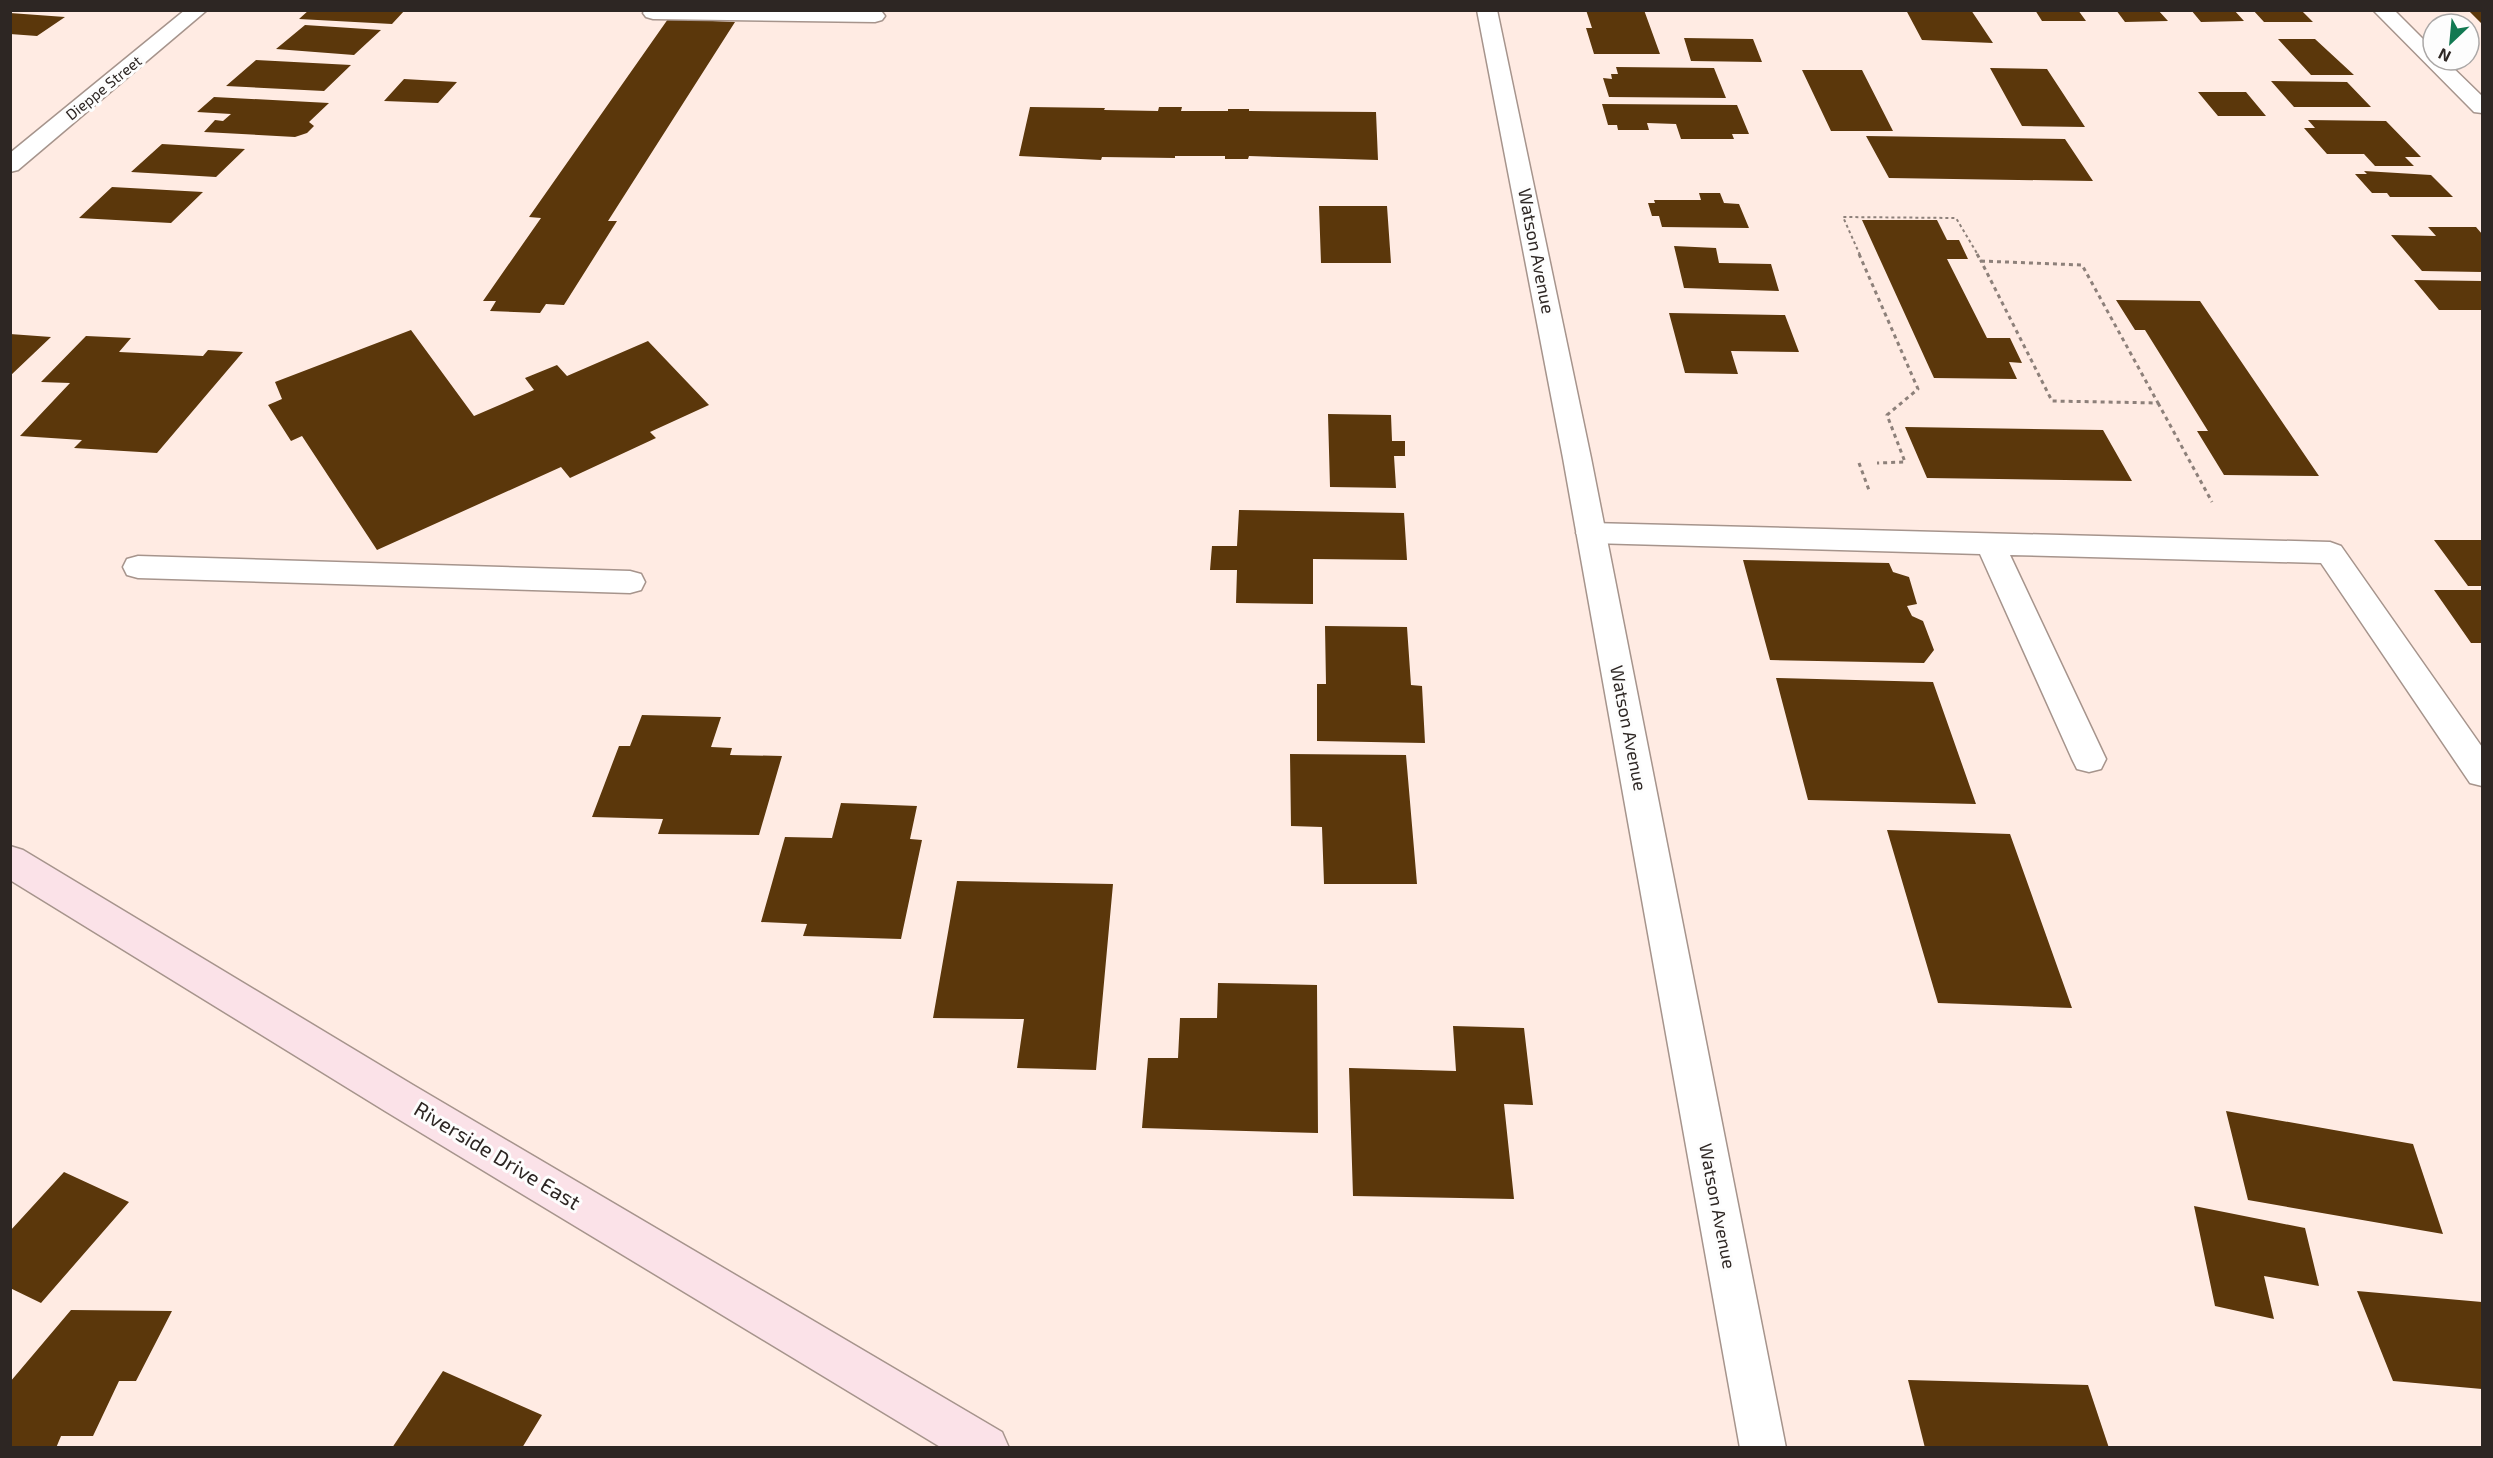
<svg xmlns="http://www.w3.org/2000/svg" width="2493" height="1458" font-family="'Exo 2',sans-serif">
	<rect width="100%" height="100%" fill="#ffebe3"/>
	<path fill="#5b370b" d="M309 10H405L392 24 299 19Z
		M1586 10H1644L1660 54H1594L1586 28H1592Z
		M1906 10H1971L1993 43 1922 40Z
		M2035 10H2078L2086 21H2042Z
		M2116 10H2158L2168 21 2125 22Z
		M2191 10H2234L2244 21 2201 22Z
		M2253 10H2301L2313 22H2264Z
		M2468 10H2482V24Z
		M10 13 65 17 37 36 10 34Z
		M668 19 735 22 608 221H617L564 305 546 304 540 313 490 311 496 301H483L541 218 529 217Z
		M305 25 381 30 354 55 276 49Z
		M1684 38 1753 39 1762 62 1691 61Z
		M2278 39H2315L2354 75H2311Z
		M256 60 351 65 324 91 226 86Z
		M1616 67 1714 68 1726 98 1609 97 1603 78 1612 79 1611 74H1618Z
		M1990 68 2047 69 2085 127 2022 126Z
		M1802 70H1862L1893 131H1831Z
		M404 79 457 82 438 103 384 101Z
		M2271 81 2347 82 2371 107H2294Z
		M2198 92H2246L2266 116H2218Z
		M214 97 329 103 309 122 314 126 307 133 295 137 204 132 215 120 223 121 231 114 197 112Z
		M1602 104 1737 105 1749 134H1732L1734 139H1681L1676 124 1647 123 1649 130H1618L1617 125H1608Z
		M1030 107 1105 108 1104 110 1158 111 1159 107H1182L1181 111H1228V109H1249V111L1376 112 1378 160 1249 156 1248 159H1225V156H1175V158L1102 157 1101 160 1019 156Z
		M2308 120 2386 121 2421 157H2405L2414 166H2375L2364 154H2327L2304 128H2315Z
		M1866 136 2065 139 2093 181 1889 178Z
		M162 144 245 149 216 177 131 172Z
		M2364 171 2431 175 2453 197H2390L2387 193H2372L2355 174H2367Z
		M112 187 203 192 171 223 79 218Z
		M1699 193H1720L1724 203 1739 204 1749 228 1662 227 1659 216H1652L1648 203H1655L1654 200H1701Z
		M1319 206H1387L1391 263H1321Z
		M1862 220H1937L1947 240H1959L1968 259H1947L1987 338H2010L2022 363 2009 362 2017 379 1934 378Z
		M2428 227H2476L2482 234V272L2422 271 2391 235 2436 236Z
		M1674 246 1716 248 1719 263 1771 264 1779 291 1684 288Z
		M2414 280 2482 281V310H2439Z
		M2116 300 2200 301 2319 476 2224 475 2197 431H2208L2145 330H2135Z
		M1669 313 1785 315 1799 352 1731 351 1738 374 1685 373Z
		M411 330 474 416 534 390 525 378 557 365 567 376 648 341 709 405 650 432 656 438 570 478 561 467 377 550 302 436 291 441 268 405 282 399 275 382Z
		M10 334 51 337 10 376Z
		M86 336 131 338 119 352 203 356 208 350 243 352 157 453 74 448 82 440 20 436 70 383 41 382Z
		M1328 414 1391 415 1392 441H1405V456H1394L1396 488 1330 487Z
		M1905 427 2103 430 2132 481 1927 478Z
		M1239 510 1404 513 1407 560 1313 559V604L1236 603 1237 570H1210L1212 546H1237Z
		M2434 540H2482V586H2468Z
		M1743 560 1889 563 1893 572 1909 577 1917 604 1907 606 1912 616 1923 621 1934 650 1924 663 1770 660Z
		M2434 590H2482V643H2471Z
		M1325 626 1407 627 1411 685 1422 686 1425 743 1317 741V684H1326Z
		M1776 678 1933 682 1976 804 1808 800Z
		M642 715 721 717 711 747 732 748 730 755 782 756 759 835 658 834 663 819 592 817 619 746H630Z
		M1290 754 1406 755 1417 884H1324L1322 827 1291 826Z
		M841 803 917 806 910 839 922 840 901 939 803 936 807 924 761 922 785 837 832 838Z
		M1887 830 2010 834 2072 1008 1938 1003Z
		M957 881 1113 884 1096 1070 1017 1068 1024 1019 933 1018Z
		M1218 983 1317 985 1318 1133 1142 1128 1148 1058H1178L1180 1018H1217Z
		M1453 1026 1524 1028 1533 1105 1504 1104 1514 1199 1353 1196 1349 1068 1456 1071Z
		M2226 1111 2413 1144 2443 1234 2248 1200Z
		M64 1172 129 1202 41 1303 10 1288V1231Z
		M2194 1206 2305 1228 2319 1286 2264 1276 2274 1319 2215 1306Z
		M2357 1291 2482 1302V1389L2393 1381Z
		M71 1310 172 1311 136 1381H119L93 1436H61L56 1448H10V1382Z
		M443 1371 542 1415 522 1448H392Z
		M1908 1380 2088 1385 2109 1448H1925Z"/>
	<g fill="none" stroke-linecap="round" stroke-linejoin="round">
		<g stroke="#a6948c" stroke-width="3">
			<path id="lane" d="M645 10H877L882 12 885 16 882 20 875 22 653 19 646 17 643 13Z
				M1591 523 2330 542 2341 546 2482 747V786L2470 783 2321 563 2010 555 2106 759 2101 769 2089 772 2077 769 2072 759 1980 554 1591 543 1581 540 1576 533 1581 526Z
				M138 556 630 571 641 574 645 582 641 590 630 593 138 578 127 575 123 567 127 559Z"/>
		</g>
		<g stroke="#a6948c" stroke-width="3">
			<path id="street" d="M185 10H207L18 170 10 172V153Z
				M1477 10H1497L1591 458 1786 1448H1740L1563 458Z
				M2373 10H2394L2433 49V60H2445L2482 96V113L2474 112Z"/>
		</g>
		<g stroke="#a6948c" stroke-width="3">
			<path id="secondary" d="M10 846 23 850 413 1085 1002 1432 1009 1448H942L385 1111 10 880Z"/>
		</g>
		<path stroke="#8d807a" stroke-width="2" stroke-dasharray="3 3" stroke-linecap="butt" d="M1860 255 1843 217 1956 218 1978 255"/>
		<path stroke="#8d807a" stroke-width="3" stroke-dasharray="4 4" stroke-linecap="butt" d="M1859 254 1918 389 1887 415 1905 462 1877 463
			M1977 254 1981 261
			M1981 261 2082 265 2158 403 2052 401Z
			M2158 403 2212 502
			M1859 463 1870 493"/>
		<use href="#lane" fill="#fff" fill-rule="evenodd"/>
		<use href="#street" fill="#fff" fill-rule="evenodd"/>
		<use href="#secondary" fill="#fbe2e8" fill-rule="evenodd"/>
	</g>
	<g text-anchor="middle" stroke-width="6" stroke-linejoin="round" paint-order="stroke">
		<g font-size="15" fill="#2d2623" stroke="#fdfdfd">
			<text transform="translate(104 88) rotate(-39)" y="5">Dieppe Street</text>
		</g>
		<g font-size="18" fill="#2d2623" stroke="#fdfdfd">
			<text transform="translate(1536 251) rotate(79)" y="6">Watson Avenue</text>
			<text transform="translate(1628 728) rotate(79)" y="6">Watson Avenue</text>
			<text transform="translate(1717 1206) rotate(79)" y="6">Watson Avenue</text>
		</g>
		<g font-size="21" fill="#2d2623" stroke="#fdfdfd">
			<text transform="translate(497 1156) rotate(31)" y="7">Riverside Drive East</text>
		</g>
	</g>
	<rect width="2493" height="1458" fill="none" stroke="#2d2623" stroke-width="24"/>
	<g transform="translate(2451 42) rotate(206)"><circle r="28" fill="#fdfdfd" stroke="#aaa7a6" stroke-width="1.5"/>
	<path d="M0-4.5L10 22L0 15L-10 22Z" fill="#127952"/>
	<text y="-9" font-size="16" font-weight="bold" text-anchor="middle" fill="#2d2623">N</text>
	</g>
</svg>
